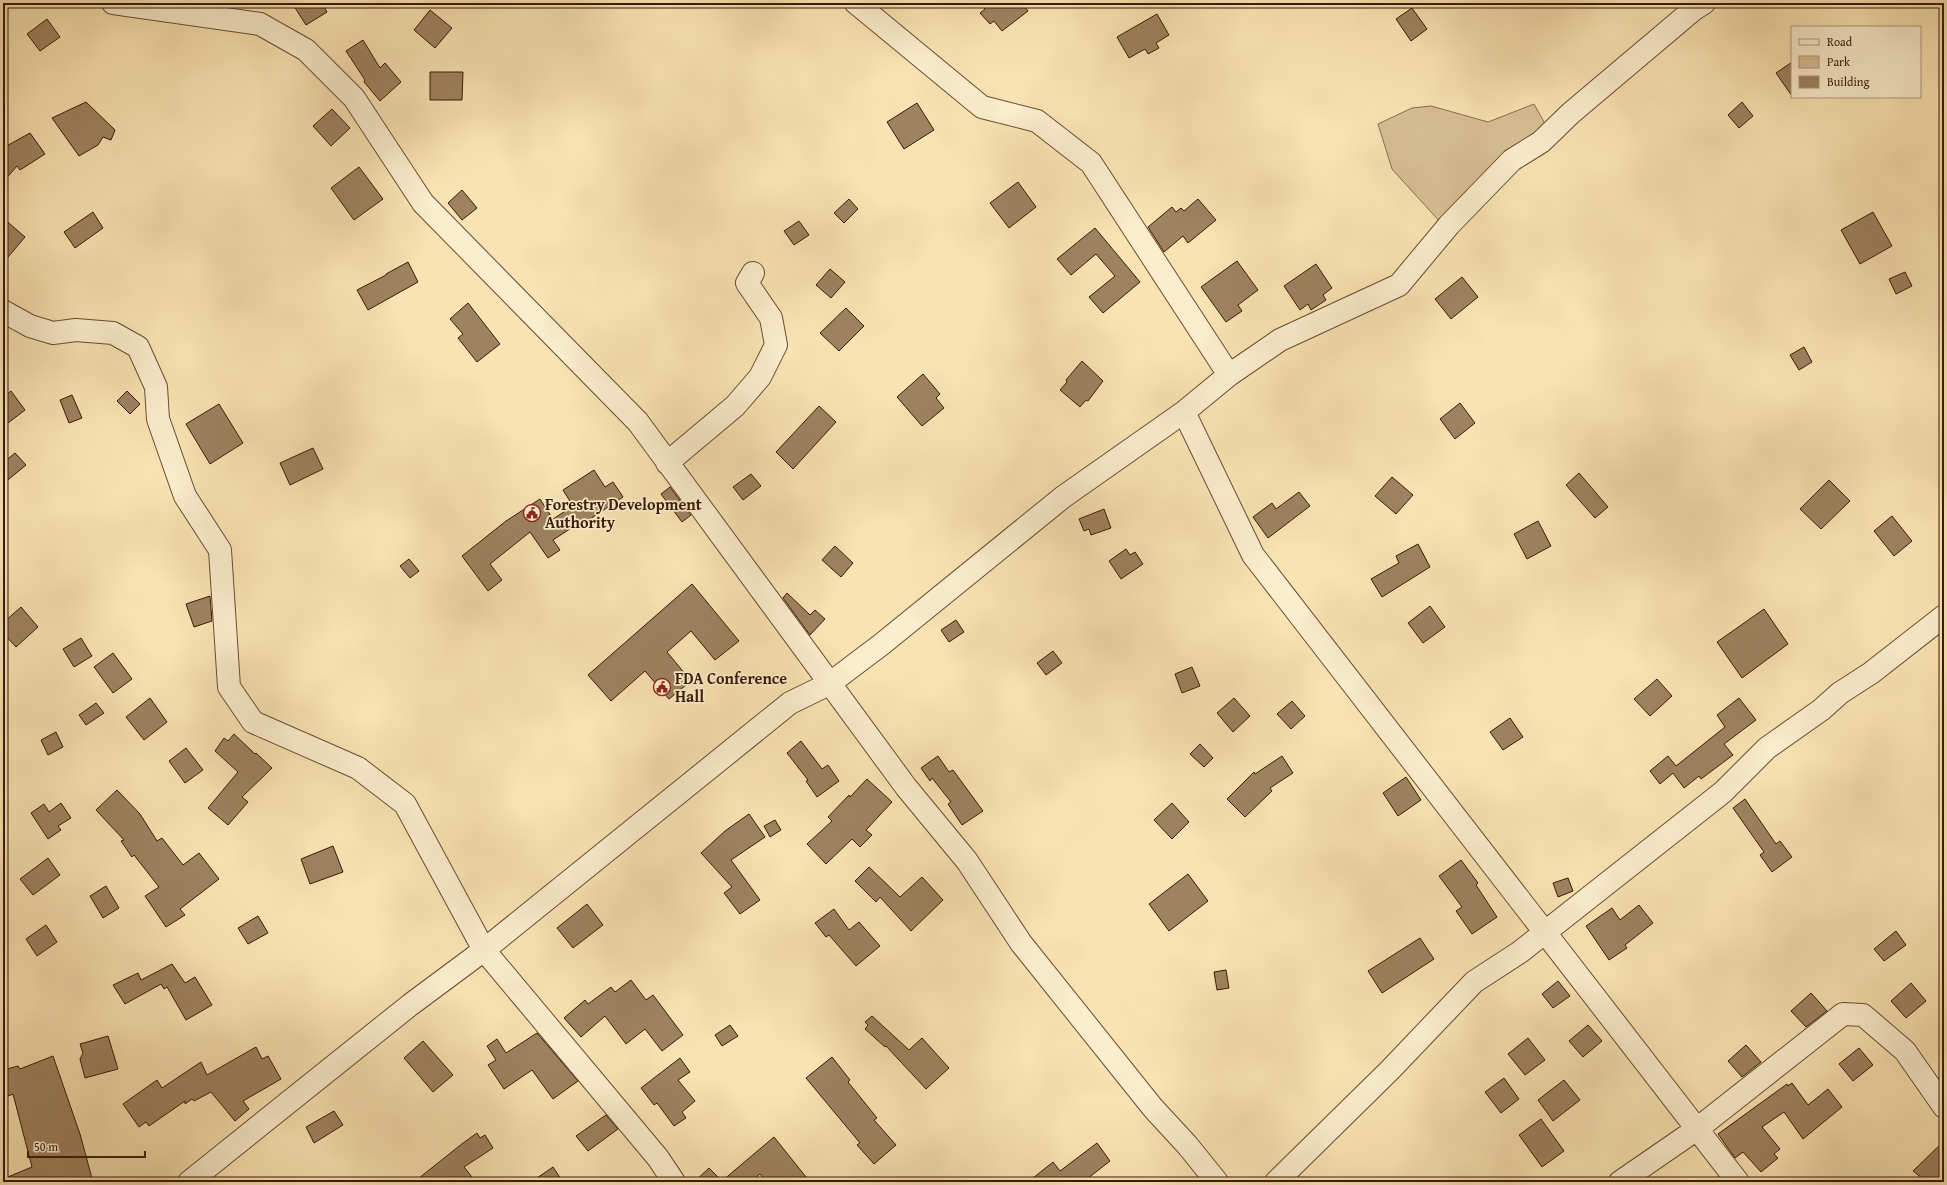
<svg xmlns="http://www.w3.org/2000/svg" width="1947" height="1185" font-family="'Gentium Book Plus',serif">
	<rect width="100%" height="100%" fill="#f9e3b2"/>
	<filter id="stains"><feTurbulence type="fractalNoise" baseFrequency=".005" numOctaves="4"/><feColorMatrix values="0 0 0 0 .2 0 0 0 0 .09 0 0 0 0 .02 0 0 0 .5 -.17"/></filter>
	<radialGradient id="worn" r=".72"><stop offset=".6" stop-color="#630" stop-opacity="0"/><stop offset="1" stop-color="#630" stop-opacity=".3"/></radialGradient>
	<path fill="#d8c195" stroke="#886e4e" d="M1534 104 1549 131 1441 223 1392 169 1378 124 1412 108 1431 106 1488 122Z"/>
	<path fill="#9d835f" stroke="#391a06" d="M292 3H322L327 12 306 25Z
		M981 3H1022L1028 11 1002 31 994 21 990 24 980 13 985 9Z
		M1412 8 1427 29 1411 41 1396 19Z
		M430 10 452 28 435 48 414 30Z
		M1157 14 1169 35 1156 43 1159 48 1148 54 1145 49 1129 58 1117 37Z
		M47 19 60 37 40 51 27 34Z
		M363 40 380 68 385 63 401 82 380 101 364 82 365 80 346 51Z
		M1792 62V96L1776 73Z
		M430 72H463L462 100H430Z
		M86 102 115 130 111 140 103 137 98 145 79 156 52 118Z
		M1742 102 1753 116 1739 128 1728 115Z
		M917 103 934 130 904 149 887 122Z
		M332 109 350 128 331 146 313 126Z
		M30 133 45 154 20 170 17 166 3 182V148Z
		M359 167 383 199 354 220 331 188Z
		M1018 182 1036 207 1009 228 990 203Z
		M462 190 477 208 462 220 448 203Z
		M849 199 858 209 844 223 834 213Z
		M1198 199 1216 220 1188 243 1183 236 1164 252 1148 227 1172 207 1176 212 1181 208 1184 211Z
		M93 212 103 228 75 248 64 232Z
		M1873 212 1892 246 1860 264 1841 230Z
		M3 218 25 237 3 263Z
		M799 221 809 235 794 245 784 231Z
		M1095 228 1140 282 1103 313 1089 297 1115 276 1096 254 1071 275 1057 259Z
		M1237 261 1258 290 1238 305 1242 311 1226 322 1201 287Z
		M408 262 418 282 368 310 357 290 386 275V274Z
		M1316 264 1332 288 1323 295 1326 300 1311 310 1308 304 1300 310 1284 286Z
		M830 269 845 282 831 298 816 285Z
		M1905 272 1912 286 1896 294 1889 279Z
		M1462 277 1478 297 1451 319 1435 299Z
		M468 303 500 344 477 362 458 338 463 334 450 319Z
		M846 308 864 326 839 351 820 333Z
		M1804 347 1812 362 1799 370 1790 355Z
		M1082 361 1103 381 1088 401 1086 400 1080 407 1060 390 1067 382 1066 380Z
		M923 374 940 394 936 398 944 408 922 426 897 397Z
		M11 391 25 410 8 423 3 416V397Z
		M127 391 140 404 130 414 117 401Z
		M72 395 82 418 69 423 60 400Z
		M1460 403 1475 423 1455 439 1440 419Z
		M219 404 243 443 210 464 186 424Z
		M819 406 836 422 793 469 776 452Z
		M313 448 323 469 290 485 280 463Z
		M15 453 26 465 3 484V463Z
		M594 470 605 487 613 482 623 497 584 523 582 521 553 540 560 550 548 558 530 532 490 564 502 580 488 591 462 556 506 521 540 499 553 519 573 506 563 490Z
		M1579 473 1608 507 1595 518 1566 485Z
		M751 474 761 486 743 500 733 487Z
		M1392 477 1413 495 1396 514 1375 496Z
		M1829 480 1850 501 1821 529 1800 509Z
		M670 487 691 515 682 522 661 494Z
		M1299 492 1310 506 1268 538 1253 517 1272 503 1276 509Z
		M1104 509 1111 528 1091 535 1089 529 1084 531 1079 519Z
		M1892 516 1912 541 1894 556 1874 531Z
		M1538 521 1551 546 1527 559 1514 534Z
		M1418 544 1430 567 1382 597 1371 579 1399 563 1396 556Z
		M835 546 853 563 841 577 822 560Z
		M1126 549 1130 555 1135 552 1143 564 1121 579 1109 561Z
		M409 559 419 571 410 578 400 566Z
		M692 584 739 641 715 660 691 631 667 652 691 681 669 699 645 671 611 701 588 675Z
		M787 593 810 615 815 610 825 619 810 635 783 598Z
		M210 596 212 621 194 627 186 604Z
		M1430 606 1445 627 1423 643 1408 623Z
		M21 607 38 627 16 647 3 633V623Z
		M1764 609 1788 644 1742 678 1717 642Z
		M956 620 964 632 949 642 941 630Z
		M81 638 92 656 74 667 63 649Z
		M1053 651 1062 663 1046 675 1037 663Z
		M113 653 132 679 113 693 94 667Z
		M1192 667 1200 686 1182 693 1175 674Z
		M1657 679 1672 696 1650 716 1634 699Z
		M150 698 167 722 144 740 126 717Z
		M1234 698 1250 716 1233 732 1217 713Z
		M1739 698 1756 720 1724 744 1733 755 1701 779 1699 776 1684 788 1673 773 1660 784 1650 771 1668 756 1676 766 1725 727 1717 715Z
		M1292 701 1305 716 1291 729 1277 714Z
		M96 703 104 713 86 725 79 715Z
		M1510 718 1523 737 1503 750 1490 732Z
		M56 732 63 747 48 755 41 740Z
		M234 734 255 754 256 753 272 768 242 797 248 802 228 825 208 808 238 772 215 751 224 738 228 741Z
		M801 741 822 769 828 765 839 781 817 797 806 781 808 780 787 753Z
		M1200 744 1213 758 1204 767 1190 754Z
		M186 748 203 770 185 783 169 761Z
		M938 756 949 772 953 770 983 811 962 825 948 804 951 802 932 778 930 781 921 768Z
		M1282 756 1293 773 1270 788 1272 791 1245 817 1227 799 1254 772 1255 774Z
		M1406 777 1421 800 1398 816 1383 793Z
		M867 779 892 802 866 830 872 835 860 847 852 839 826 864 807 844 832 821 828 817 849 795 850 797Z
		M117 790 140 814 157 841 162 838 183 865 199 853 219 879 180 909 185 915 166 927 145 896 159 887 134 855 132 857 121 841 124 840 96 810Z
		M1745 799 1776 844 1780 841 1792 857 1772 872 1760 855 1764 852 1733 808Z
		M61 803 71 818 58 826 61 830 48 839 31 813 44 804 49 812Z
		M1172 803 1189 822 1172 839 1154 820Z
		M749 814 765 837 731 860 760 900 740 914 724 893 732 887 701 853 725 831Z
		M775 820 781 830 770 837 764 826Z
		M333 846 343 872 310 884 301 859Z
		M48 858 60 875 33 895 20 879Z
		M1461 860 1478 883 1476 885 1497 917 1472 934 1456 911 1462 907 1439 876Z
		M869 867 900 897 922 877 943 900 911 931 880 897 876 902 855 881Z
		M1188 874 1208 901 1169 931 1149 904Z
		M1568 878 1573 891 1558 897 1553 883Z
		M106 886 119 908 103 918 90 896Z
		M587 904 603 925 573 948 557 928Z
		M1639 905 1653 923 1625 945 1627 948 1609 960 1586 926 1612 908 1620 920Z
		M834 909 849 930 859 922 880 946 856 966 829 935 826 937 815 923Z
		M258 916 268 933 248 944 238 928Z
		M46 925 57 942 37 956 26 939Z
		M1896 931 1906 945 1884 961 1874 949Z
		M1420 938 1434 959 1382 993 1368 971Z
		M172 964 185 983 195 977 212 1005 186 1020 167 987 164 989 161 984 125 1004 113 985 138 973 141 980Z
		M1226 970 1229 988 1217 990 1214 972Z
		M631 980 646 1000 653 995 683 1035 662 1051 645 1029 626 1044 605 1016 581 1037 564 1018 585 1000 588 1004 611 987 615 992Z
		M1558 981 1570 996 1553 1008 1542 994Z
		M1911 983 1926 1001 1906 1018 1891 1001Z
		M1811 993 1827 1011 1806 1027 1791 1011Z
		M872 1016 909 1050 922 1038 949 1068 926 1089 886 1046 885 1047 865 1029 868 1025 865 1022Z
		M730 1025 738 1036 722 1046 715 1035Z
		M1588 1025 1602 1041 1583 1057 1569 1041Z
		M537 1033 578 1081 553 1099 532 1070 504 1089 488 1065 496 1060 487 1046 497 1039 506 1053Z
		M108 1036 118 1069 85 1078 80 1059 83 1053 80 1044Z
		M1528 1038 1545 1060 1525 1075 1508 1054Z
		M423 1041 453 1075 433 1092 404 1058Z
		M1746 1045 1761 1062 1742 1077 1728 1061Z
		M256 1047 262 1059 268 1056 281 1079 243 1101 249 1109 235 1121 211 1092 194 1101 192 1099 185 1104V1101L149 1126 146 1122 139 1127 123 1104 157 1080 162 1088 201 1062 207 1075Z
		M1859 1048 1873 1065 1853 1081 1839 1064Z
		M53 1056 80 1134 93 1182H3V1179L32 1167 13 1094 3 1098V1070L18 1066 20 1069Z
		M832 1057 850 1080 848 1082 877 1118 874 1120 896 1145 874 1164 857 1145 860 1143 806 1078Z
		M680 1058 690 1072 678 1080 695 1101 682 1112 686 1118 674 1126 657 1103 654 1105 641 1088Z
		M1504 1078 1519 1099 1501 1113 1485 1092Z
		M1564 1080 1580 1100 1553 1121 1538 1100Z
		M1792 1083 1808 1105 1828 1089 1842 1107 1803 1139 1784 1112 1762 1127 1780 1149 1774 1154 1778 1158 1761 1172 1743 1152 1735 1158 1718 1134 1787 1084 1788 1086Z
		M334 1111 343 1125 314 1143 306 1127Z
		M606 1115 618 1129 588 1151 576 1136Z
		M1541 1119 1564 1151 1542 1167 1519 1135Z
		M477 1133 480 1138 485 1135 493 1148 464 1167 476 1182H414L463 1143Z
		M774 1137 810 1182H767L760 1174 750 1182H694L709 1168 722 1181Z
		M1944 1141V1175L1937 1182H1927L1913 1171Z
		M1097 1143 1110 1161 1083 1182H1028L1053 1162 1060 1171Z
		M553 1167 563 1182H531Z"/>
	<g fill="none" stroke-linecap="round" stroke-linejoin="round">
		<g stroke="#694c31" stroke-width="24">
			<path id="minor" d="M113 3 260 24 306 50 354 98 423 203 638 422 906 787 967 861 1021 943 1153 1108 1188 1146 1217 1182
				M856 3 982 107 1037 121 1091 163 1229 375
				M3 311 30 326 53 333 76 330 113 333 138 347 156 387 158 419 185 496 220 550 229 687 253 722 358 768 405 804 484 950 658 1158 674 1182
				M1184 412 1253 555 1738 1182
				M667 463 735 406 760 377 776 345 771 318 747 283 753 273
				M189 1182 410 1005 484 950 790 703 829 684 882 644 1063 497 1184 412 1229 375 1280 340 1399 285 1449 225 1512 160 1541 142 1571 113 1693 10 1704 3
				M1276 1182 1390 1070 1474 982 1520 952 1723 792 1767 748 1821 710 1840 693 1871 673 1944 616
				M1620 1182 1697 1129 1843 1014 1863 1015 1905 1051 1944 1107"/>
		</g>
		<use href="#minor" stroke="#fbedcd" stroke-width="22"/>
	</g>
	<defs>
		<g id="civic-ring" transform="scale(0.9)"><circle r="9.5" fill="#fbedcd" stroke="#8f2418" stroke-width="1.5"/><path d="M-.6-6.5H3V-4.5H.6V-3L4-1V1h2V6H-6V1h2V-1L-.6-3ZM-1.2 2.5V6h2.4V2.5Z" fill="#8f2418"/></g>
	</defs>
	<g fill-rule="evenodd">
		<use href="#civic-ring" x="532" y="513"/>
		<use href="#civic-ring" x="662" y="687"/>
	</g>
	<g text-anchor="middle" stroke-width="3.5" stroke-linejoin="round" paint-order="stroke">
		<g font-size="16" font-weight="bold" fill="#391a06" stroke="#fbedcd" text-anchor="start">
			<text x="545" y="510">Forestry Development<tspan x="545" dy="18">Authority</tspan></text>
			<text x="675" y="684">FDA Conference<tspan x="675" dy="18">Hall</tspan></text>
		</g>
	</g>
	<rect width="1947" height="1185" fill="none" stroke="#f9e3b2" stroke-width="16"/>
	<rect x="4" y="4" width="1939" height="1177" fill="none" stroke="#391a06" stroke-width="2"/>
	<rect x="8" y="8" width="1931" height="1169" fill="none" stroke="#391a06"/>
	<rect x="1791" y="26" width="130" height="72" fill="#fbedcd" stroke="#ad997d"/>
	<rect x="1799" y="39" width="20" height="6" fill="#fbedcd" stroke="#ad997d"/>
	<text x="1827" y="46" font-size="12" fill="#391a06">Road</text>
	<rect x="1799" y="56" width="20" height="12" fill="#d8c195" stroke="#ad997d"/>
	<text x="1827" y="66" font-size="12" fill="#391a06">Park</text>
	<rect x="1799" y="76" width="20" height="12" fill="#9d835f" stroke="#ad997d"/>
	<text x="1827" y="86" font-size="12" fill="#391a06">Building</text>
	<path d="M28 1151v6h117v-6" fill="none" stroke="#391a06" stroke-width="2"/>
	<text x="34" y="1151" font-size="12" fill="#391a06" stroke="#fbedcd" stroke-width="3" paint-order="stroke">50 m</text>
	<rect width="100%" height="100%" filter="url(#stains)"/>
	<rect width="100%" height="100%" fill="url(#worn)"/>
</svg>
